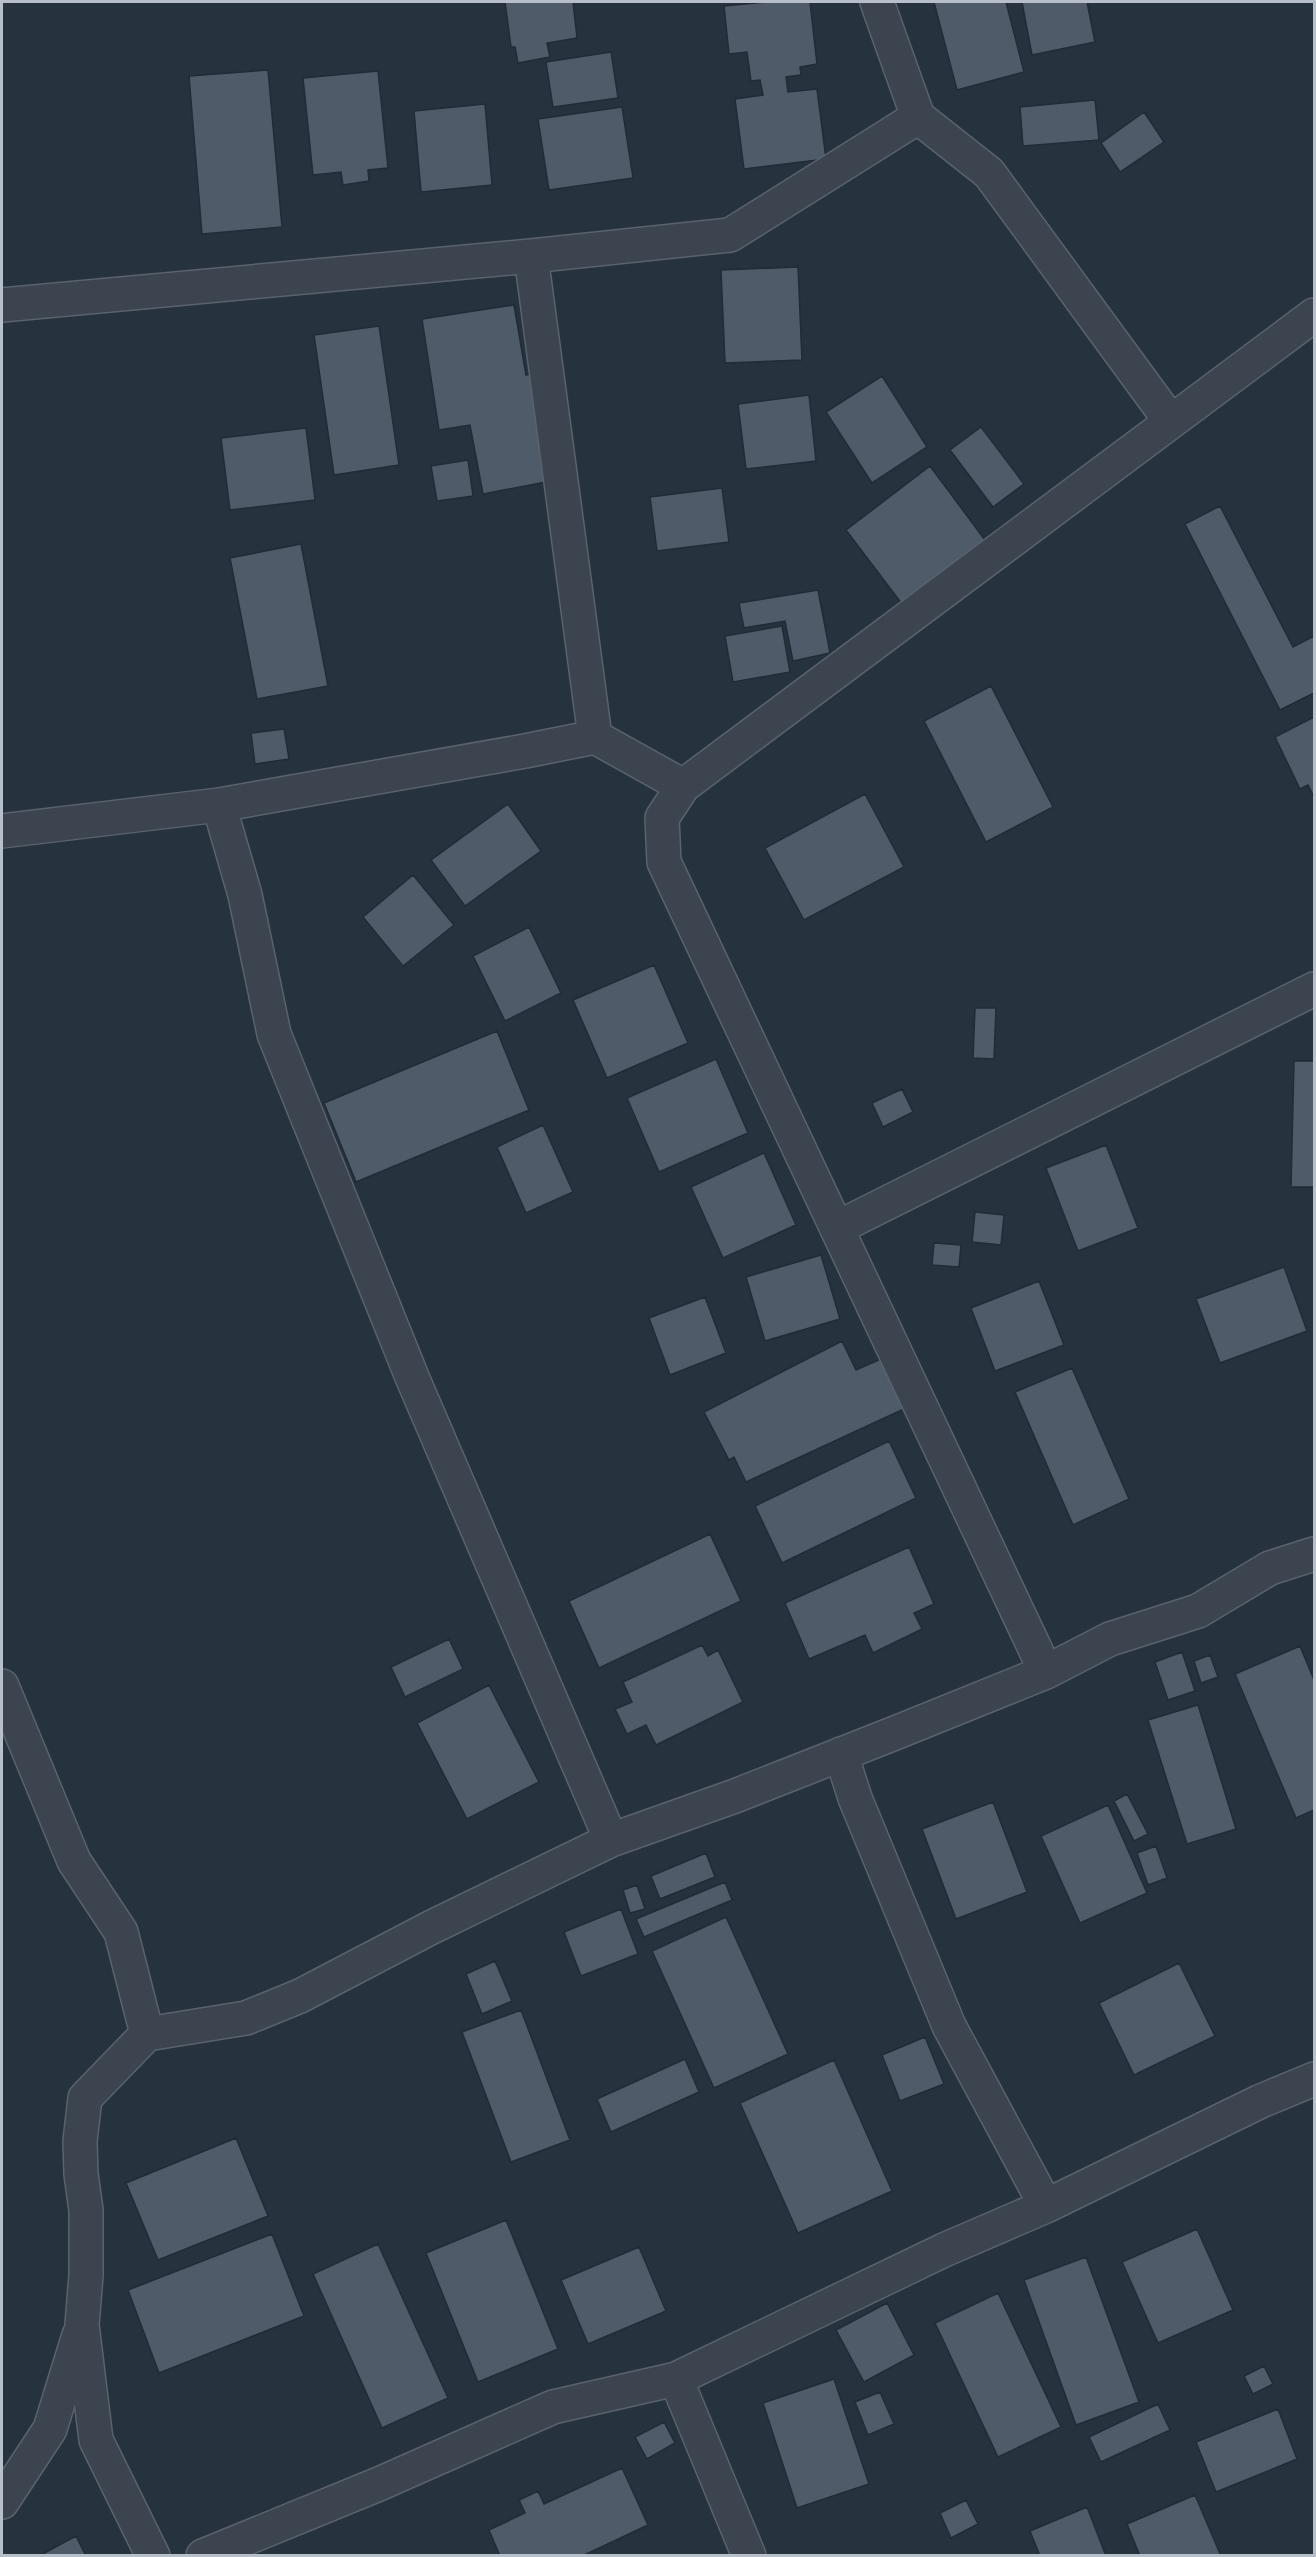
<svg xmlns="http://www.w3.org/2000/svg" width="1316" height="2557" font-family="'DejaVu Sans',sans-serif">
	<rect width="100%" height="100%" fill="#27323f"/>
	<path fill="#505b6a" stroke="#222b36" stroke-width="1.5" d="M505 2H573L577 38 547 43 550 57 518 63 515 47H511Z
		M768 2H810L817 64 800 67 801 75 786 77 788 92 817 89 826 159 744 169 735 99 763 95 760 80 751 81 747 52 729 54 724 6Z
		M934 2H1006L1024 72 957 90Z
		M1022 2H1087L1095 42 1032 55Z
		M611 52 618 98 553 107 546 62Z
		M268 70 282 227 202 234 189 76Z
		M378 71 388 168 368 170 369 181 343 185 341 172 313 175 303 78Z
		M1095 100 1099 140 1023 146 1020 107Z
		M485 104 492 185 421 192 414 111Z
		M622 107 633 178 549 190 538 119Z
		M1144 112 1164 142 1120 172 1101 143Z
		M798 267 802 360 725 363 721 270Z
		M514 305 526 375 531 374 551 481 483 494 470 425 439 430 422 319Z
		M379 326 399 465 334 475 314 335Z
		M882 376 927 447 872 483 826 412Z
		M809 395 816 461 746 469 738 404Z
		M981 427 1024 484 993 507 950 450Z
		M306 428 315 500 230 510 221 438Z
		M468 460 473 496 437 501 431 466Z
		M930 466 985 540 902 604 846 530Z
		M722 488 729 542 657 551 650 497Z
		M1220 506 1293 647 1314 636V693L1280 710 1185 524Z
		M301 544 328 686 257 699 230 558Z
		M818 590 830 653 793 661 785 621 744 628 739 603Z
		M782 626 790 672 733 682 725 636Z
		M991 686 1053 807 986 842 924 721Z
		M1314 717V797L1308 785 1300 789 1275 737Z
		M284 729 289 759 255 764 251 733Z
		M865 794 904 867 804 920 765 848Z
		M508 804 541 851 465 906 431 860Z
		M413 875 454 925 403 966 363 917Z
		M529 927 561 993 505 1021 473 956Z
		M654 965 688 1043 607 1078 573 1000Z
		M975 1008H996L994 1059 973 1058Z
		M497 1031 529 1110 356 1182 324 1103Z
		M716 1059 748 1133 659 1172 627 1098Z
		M1294 1061H1314V1187H1291Z
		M902 1089 913 1112 883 1127 872 1103Z
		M543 1125 573 1192 526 1213 497 1147Z
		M1106 1145 1138 1228 1078 1251 1046 1168Z
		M764 1153 796 1225 723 1258 691 1187Z
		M975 1212 1004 1215 1001 1245 972 1242Z
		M934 1243 961 1245 959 1267 932 1265Z
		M821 1255 840 1319 765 1341 746 1277Z
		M1284 1267 1307 1331 1220 1363 1196 1299Z
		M1039 1281 1064 1345 995 1371 971 1308Z
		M705 1297 726 1353 670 1375 649 1318Z
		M842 1341 856 1370 883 1358 906 1408 746 1482 734 1457 729 1460 704 1412Z
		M1072 1368 1129 1499 1073 1525 1015 1392Z
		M889 1441 916 1498 782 1563 755 1506Z
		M710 1534 741 1601 599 1668 569 1601Z
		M909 1547 934 1604 914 1613 922 1629 873 1653 865 1635 809 1659 785 1603Z
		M449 1639 463 1669 405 1697 391 1667Z
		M702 1645 708 1656 718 1650 743 1702 656 1745 646 1725 627 1734 615 1709 632 1702 623 1682Z
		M1300 1646 1314 1680V1810L1296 1818 1235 1674Z
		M1182 1652 1195 1691 1168 1700 1155 1662Z
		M1210 1655 1218 1677 1201 1683 1194 1661Z
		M489 1685 539 1782 467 1819 417 1723Z
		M1198 1705 1236 1829 1187 1844 1148 1720Z
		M1127 1794 1148 1834 1134 1841 1114 1801Z
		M993 1802 1027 1892 956 1919 922 1829Z
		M1108 1805 1147 1893 1080 1923 1041 1836Z
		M1156 1846 1167 1878 1148 1885 1137 1853Z
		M706 1853 715 1877 660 1899 651 1876Z
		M725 1882 732 1900 644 1937 636 1919Z
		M637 1885 645 1909 630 1913 623 1890Z
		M621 1909 638 1954 581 1976 564 1932Z
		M726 1917 788 2054 714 2088 652 1951Z
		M495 1961 512 2001 482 2014 466 1974Z
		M1179 1963 1215 2036 1134 2075 1099 2003Z
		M521 2010 570 2140 511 2162 462 2032Z
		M925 2037 944 2084 900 2101 882 2055Z
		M685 2059 699 2092 611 2132 597 2099Z
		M834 2060 892 2191 798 2233 740 2103Z
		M236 2138 268 2216 158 2260 126 2183Z
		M506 2220 558 2349 478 2382 426 2253Z
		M1197 2229 1233 2310 1158 2343 1122 2262Z
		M272 2234 304 2316 159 2373 128 2290Z
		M378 2244 448 2398 382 2428 313 2274Z
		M639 2247 666 2311 588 2344 561 2280Z
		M1086 2257 1139 2402 1076 2425 1024 2280Z
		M998 2293 1061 2427 998 2457 935 2323Z
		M887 2303 914 2355 864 2382 836 2330Z
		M1264 2366 1273 2384 1253 2394 1244 2376Z
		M834 2379 869 2484 797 2508 763 2403Z
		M880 2392 894 2424 868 2435 855 2402Z
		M1158 2404 1170 2430 1101 2462 1089 2437Z
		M1278 2409 1297 2459 1216 2492 1196 2442Z
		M664 2422 675 2443 647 2459 635 2437Z
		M622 2468 648 2525 582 2556H500L489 2530 525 2513 519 2500 538 2491 544 2504Z
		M1195 2495 1221 2556H1140L1127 2524Z
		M966 2500 978 2524 951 2538 940 2513Z
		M1087 2507 1106 2556H1040L1030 2531Z
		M76 2536 86 2556H39Z"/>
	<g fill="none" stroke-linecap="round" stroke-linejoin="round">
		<g stroke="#59626d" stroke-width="36">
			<path id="street" d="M877 2 918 117 989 173 1161 408
				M531 256 595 737
				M2 305 531 256 730 235 918 117
				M219 805 245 895 274 1034 412 1377 611 1840
				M2 831 219 805 525 751 595 737 683 786
				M837 1228 1314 989
				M1046 1672 664 862 662 818 683 786 1314 315
				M2 1686 74 1861 121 1932 147 2034 85 2098 80 2141 81 2174 86 2210V2275L82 2325 96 2440 153 2556
				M841 1754 855 1798 949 2026 1046 2206
				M147 2034 246 2018 300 1996 432 1927 611 1840 735 1796 895 1733 1046 1672 1110 1639 1198 1611 1270 1568 1314 1554
				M676 2379 749 2556
				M2 2502 50 2429 79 2335
				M203 2556 379 2484 553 2407 676 2379 944 2250 1046 2206 1261 2101 1314 2079"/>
		</g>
		<use href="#street" stroke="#3b444f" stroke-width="33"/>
	</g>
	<rect width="1316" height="2557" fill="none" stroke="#b7bfca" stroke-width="6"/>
</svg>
